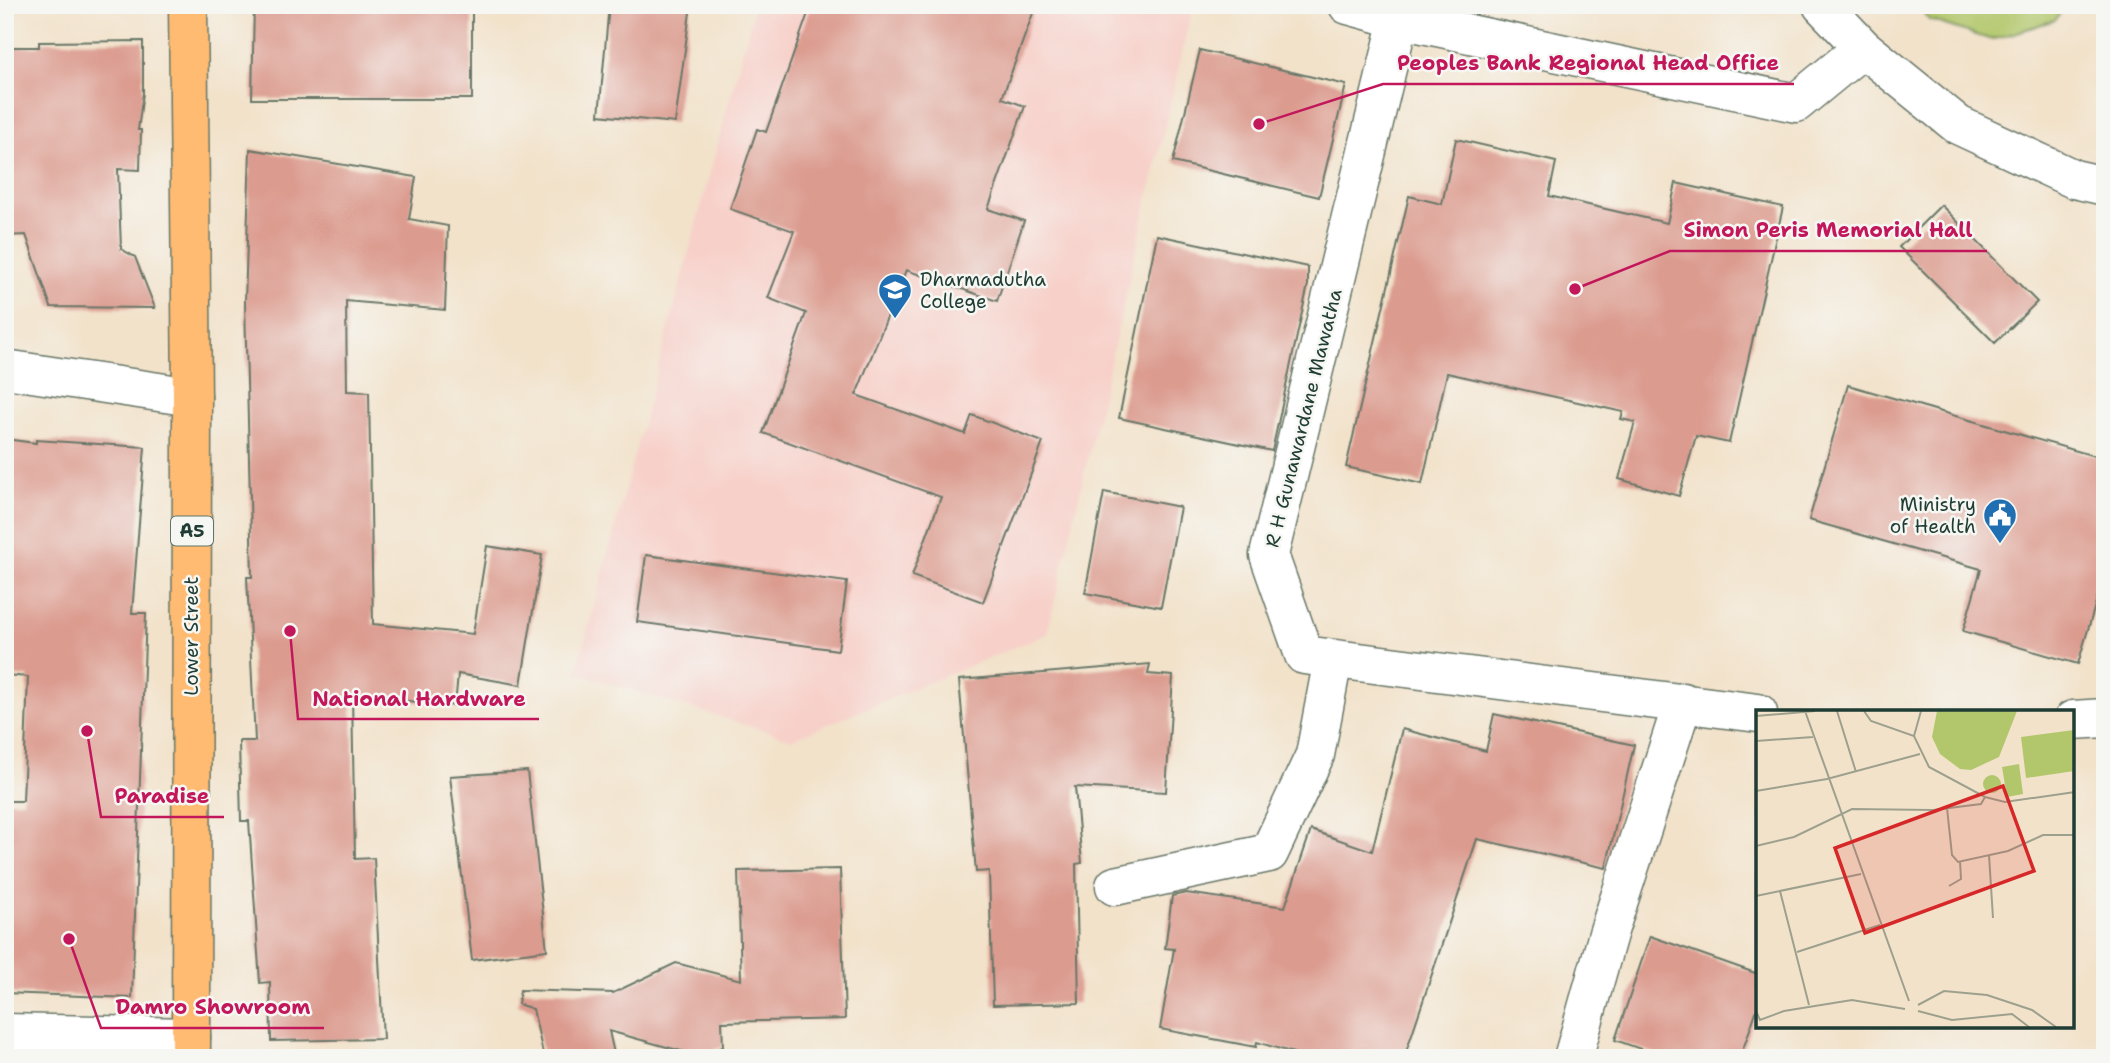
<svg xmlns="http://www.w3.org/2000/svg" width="2110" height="1063" font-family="'Shantell Sans',sans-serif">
	<rect width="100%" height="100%" fill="#f6f6f2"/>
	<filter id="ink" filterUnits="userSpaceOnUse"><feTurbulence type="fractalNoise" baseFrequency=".0143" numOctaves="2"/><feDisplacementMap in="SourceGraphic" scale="14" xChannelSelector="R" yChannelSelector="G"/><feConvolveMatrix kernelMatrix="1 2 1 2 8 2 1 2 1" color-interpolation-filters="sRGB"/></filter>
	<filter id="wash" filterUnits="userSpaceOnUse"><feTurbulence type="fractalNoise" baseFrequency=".00686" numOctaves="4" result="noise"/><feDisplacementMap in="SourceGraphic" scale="28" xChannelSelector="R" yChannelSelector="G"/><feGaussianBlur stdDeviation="1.57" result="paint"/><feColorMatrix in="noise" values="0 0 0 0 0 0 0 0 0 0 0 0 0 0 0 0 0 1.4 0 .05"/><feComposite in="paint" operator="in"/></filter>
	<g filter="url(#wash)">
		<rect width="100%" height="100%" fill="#f2e2ca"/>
		<path fill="#f7d0c9" d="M755 5H1193L1047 634 792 739 576 673Z"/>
		<path fill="#b2c76c" stroke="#688250" stroke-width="2" d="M1918 5H2066L2055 20 1992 40 1929 20Z"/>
		<g id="blocks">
			<path fill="#dc9b8f" d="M254 5H472V99H252Z
				M609 5H691L675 123 599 115Z
				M811 5H1036L1002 98 1025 106 988 209 1024 221 997 301 906 270 856 395 965 434 972 415 1043 442 983 602 912 576 941 497 763 433 806 313 768 298 794 231 730 209 757 129 766 132Z
				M143 41V93L138 130H141L140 170 118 169 121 249 135 257 155 308 51 307 26 235 5 236V47H39V42Z
				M1200 50 1346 85 1319 197 1173 162Z
				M1456 139 1556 162 1549 196 1667 223 1676 183 1783 207 1729 443 1696 436 1679 496 1619 479 1635 422 1621 419 1623 412 1447 373 1422 484 1346 467 1409 196 1442 204Z
				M250 149 416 177 409 219 448 226 445 310 346 301 347 391 369 392 373 624 473 634 487 546 542 555 521 685 458 674 455 706 352 695 355 859 374 858 383 1039 271 1041 270 982 260 983 249 821H241L239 741H255L247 577H252L245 303Z
				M1941 205 2037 302 1995 343 1899 247Z
				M1157 235 1308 267V285L1272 451 1119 418Z
				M1848 385 2105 459V571L2078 664 1963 631 1981 569 1809 520Z
				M5 439 36 443V440L145 447 132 613H146L132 998 5 993V801H23L28 677 5 675Z
				M1104 492 1180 507 1161 607 1085 593Z
				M646 555 847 582 838 650 637 622Z
				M1150 664 1148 674 1173 676 1166 792 1075 787 1082 863 1076 864 1079 1003 993 1005 989 871 976 872 959 680Z
				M1494 714 1634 745 1606 868 1477 839 1404 1058H1310L1257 1042 1256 1047 1160 1029 1174 949 1165 948 1172 896 1186 893 1285 907 1311 830 1372 851 1402 729 1486 751Z
				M527 771 547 950 472 960 450 776Z
				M840 869 845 1019 722 1022 723 1047 699 1056 609 1031 615 1058H544L533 1009 518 1004 520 990 613 993 676 963 741 980 738 871Z
				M1650 936 1758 974V1006L1740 1058H1666L1615 1040Z"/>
		</g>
	</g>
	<g filter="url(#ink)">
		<use href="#blocks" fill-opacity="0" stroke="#697768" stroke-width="2"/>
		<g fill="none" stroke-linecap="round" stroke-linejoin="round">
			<g stroke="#697768" stroke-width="41">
				<path id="minor" d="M1348 5 1399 19 1796 103 1863 48
					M1822 5 1863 48 1958 125 2074 179 2105 186
					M1399 19 1269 555 1304 655 1758 713
					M5 369 192 397
					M2073 720 2105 718
					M1115 886 1269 853 1315 755 1333 659
					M5 1033 191 1037
					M1573 1058 1608 934 1683 702"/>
			</g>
			<g stroke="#697768" stroke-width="41">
				<path id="highway" d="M188 5 192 397 191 1058"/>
			</g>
			<use href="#minor" stroke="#fff" stroke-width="38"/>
			<use href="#highway" stroke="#ffbb71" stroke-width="38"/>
		</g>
	</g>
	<defs>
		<g id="university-pin" transform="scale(1.75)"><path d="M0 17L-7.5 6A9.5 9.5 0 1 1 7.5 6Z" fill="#1f6fb2" stroke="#f6f6f2"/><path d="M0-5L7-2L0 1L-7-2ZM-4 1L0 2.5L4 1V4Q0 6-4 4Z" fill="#fff"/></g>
		<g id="civic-pin" transform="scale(1.75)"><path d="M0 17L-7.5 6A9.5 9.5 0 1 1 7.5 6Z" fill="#1f6fb2" stroke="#f6f6f2"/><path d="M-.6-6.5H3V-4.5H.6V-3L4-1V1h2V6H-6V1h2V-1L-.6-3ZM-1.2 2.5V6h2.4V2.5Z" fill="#fff"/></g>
	</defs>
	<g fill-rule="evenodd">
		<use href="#university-pin" x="895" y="290"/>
		<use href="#civic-pin" x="2000" y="515"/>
	</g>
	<g text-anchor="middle" stroke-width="5" stroke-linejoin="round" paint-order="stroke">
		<rect fill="#f6f6f2" stroke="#60746d" stroke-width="2" x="171" y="516.5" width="42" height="29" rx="5"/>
		<g font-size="18" font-weight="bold" fill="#1f3d34">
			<text x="192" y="537">A5</text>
		</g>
		<g font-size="19" fill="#1f3d34" stroke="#f6f6f2" text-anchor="start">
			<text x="920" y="286">Dharmadutha<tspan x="920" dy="22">College</tspan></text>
			<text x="1976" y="511" text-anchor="end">Ministry<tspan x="1976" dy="22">of Health</tspan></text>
		</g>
		<g font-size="19" fill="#1f3d34" stroke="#f6f6f2">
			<text transform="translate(1303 418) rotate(-76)" y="7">R H Gunawardane Mawatha</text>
			<text transform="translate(191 636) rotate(-90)" y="7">Lower Street</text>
		</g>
	</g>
	<g transform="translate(1756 710)">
		<rect width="318" height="318" fill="#f2e2ca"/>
		<path d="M181 1H261L243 47 215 60 204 59 184 44 176 27ZM318 20V61L270 68 265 27ZM263 54 267 84 251 87 246 57ZM227 74a9 9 0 1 1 18 0a9 9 0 1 1-18 0Z" fill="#b2c76c"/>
		<path fill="none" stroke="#9ea08e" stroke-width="2" d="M49 1 153 291M81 1 100 62M108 1 115 11 158 26 173 57 229 87 249 92 319 82M0 6 59 1M158 26 165 1M0 31 57 27M0 81 71 69 164 44M191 98 196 145 202 152 252 141 287 125H319M0 136 38 127 96 99 177 100 225 94 229 87M233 145 237 208M193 176 205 169 204 151M24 181 53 295M0 186 105 164M41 242 124 215M162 295 188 281 231 285 276 300 300 317M0 301 4 310 28 301 96 290 149 299M162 301 196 310 256 304 273 317"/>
		<path fill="#d62828" fill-opacity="0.15" stroke="#d62828" stroke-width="3.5" d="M247 76 278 161 109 223 79 138Z"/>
		<rect width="318" height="318" fill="none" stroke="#1f3d34" stroke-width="3.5"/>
	</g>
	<path fill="none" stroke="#c2185b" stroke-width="2.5" d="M1259 124L1383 84H1794M1575 289L1670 251H1987M290 631L298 719H539M87 731L101 817H224M69 939L101 1028H324"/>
	<g fill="#c2185b" stroke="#f6f6f2" stroke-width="2.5">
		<circle cx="1259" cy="124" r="7"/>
		<circle cx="1575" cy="289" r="7"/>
		<circle cx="290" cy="631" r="7"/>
		<circle cx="87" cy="731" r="7"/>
		<circle cx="69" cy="939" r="7"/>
	</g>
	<g font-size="21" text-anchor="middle" font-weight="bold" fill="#c2185b" stroke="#f6f6f2" stroke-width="5" stroke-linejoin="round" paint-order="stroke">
		<text x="1588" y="70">Peoples Bank Regional Head Office</text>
		<text x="1828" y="237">Simon Peris Memorial Hall</text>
		<text x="419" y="706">National Hardware</text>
		<text x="162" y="803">Paradise</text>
		<text x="213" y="1014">Damro Showroom</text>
	</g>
	<rect width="2110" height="1063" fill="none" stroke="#f6f6f2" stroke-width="28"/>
</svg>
